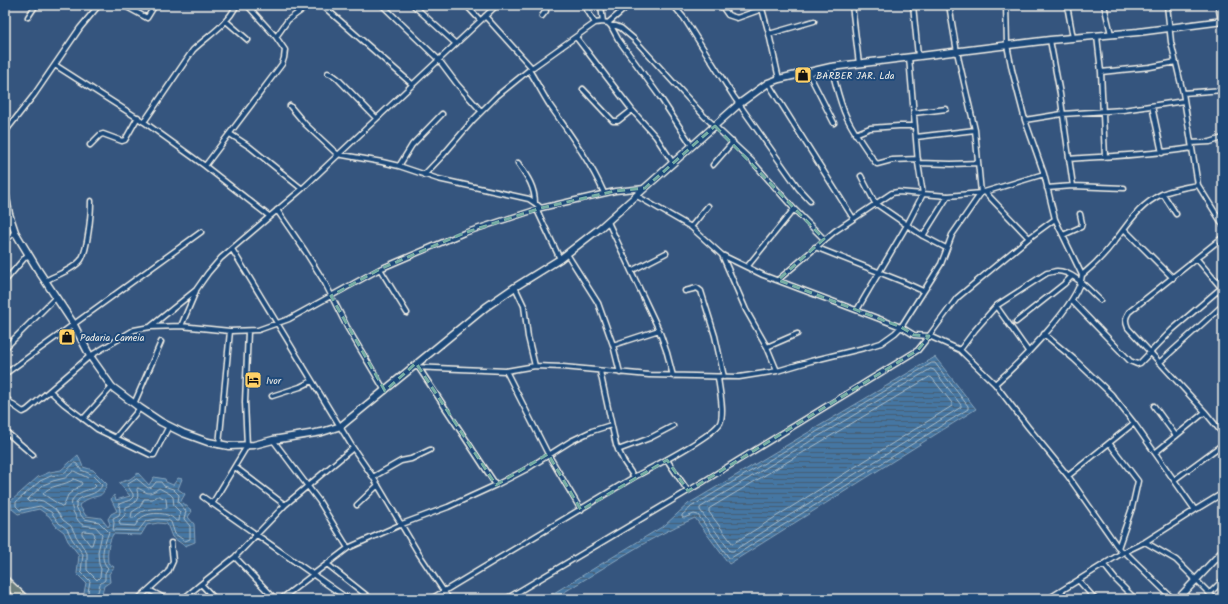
<svg xmlns="http://www.w3.org/2000/svg" width="1228" height="604" font-family="Kalam,sans-serif">
	<defs>
		<pattern id="water-rules" width="6" height="5" patternUnits="userSpaceOnUse"><rect width="6" height="5" fill="#4576a2"/><path d="M0 2.5h6" fill="none" stroke="#475f74"/></pattern>
	</defs>
	<rect width="100%" height="100%" fill="#35557e"/>
	<filter id="ink" filterUnits="userSpaceOnUse"><feTurbulence type="fractalNoise" baseFrequency=".025" numOctaves="2"/><feDisplacementMap in="SourceGraphic" scale="8" xChannelSelector="R" yChannelSelector="G"/><feConvolveMatrix kernelMatrix="1 2 1 2 8 2 1 2 1" color-interpolation-filters="sRGB"/></filter>
	<g filter="url(#ink)">
		<path fill="url(#water-rules)" stroke="#8ba7be" d="M935 357 976 409 729 564 695 518C645 539 600 571 553 599H544L665 525 688 504Z
			M78 455 83 467 93 470 107 484C101 500 99 494 88 499 85 500 82 503 79 505L86 516 101 518 108 527 110 524 108 519 111 514 117 511 111 499 114 495 116 500 130 496 119 483 130 479 138 473 149 485 154 477 165 479 166 482 173 485 178 478 182 479 178 489 185 494 181 501 192 511 188 517 194 524 195 542 185 546 172 537 167 524 158 523 147 525 141 535 113 534C108 544 107 552 108 563L114 567 109 574 110 582 104 586 102 594 94 599H87L84 593 86 583 77 574 79 555 68 541 64 532 56 526 49 516 39 509 18 514 12 509 11 501 38 477 50 472 61 470Z"/>
		<g fill="none" stroke-linecap="round" stroke-linejoin="round">
			<path stroke="#aec0cc" stroke-width="1" d="M932 363H935L968 406V409L731 558H729L698 515 694 514 684 518 682 517V515L691 507Z
				M931 369 934 370 961 405V407L733 551H730L700 510V508Z
				M930 377 932 378 952 403V406L734 543H732L709 512V509Z
				M75 463 77 464 81 470 91 474 102 485C97 501 60 491 84 519L99 522 109 532C105 543 98 558 108 568L105 573V580L100 584 98 592 92 596 88 592 90 581 81 572 83 554 72 539 67 529 59 523 51 512 40 506 20 510 16 506V502L40 481 51 476 63 474Z
				M74 471 88 478 96 486 94 488C78 492 65 498 75 515 77 519 79 523 83 525 87 526 92 526 96 527L102 534 98 552 99 564 101 569 100 577 97 580 87 570V553L76 536 71 526 63 520 55 509 43 501 38 500 29 502 27 500 43 485 53 481 65 478Z
				M74 479 81 482 82 484 68 495 63 507 43 494C48 485 65 486 74 479Z
				M137 479 148 488 152 487 156 482H161L164 486 173 489 179 495 178 502 186 511 184 519 190 526V539L185 541 175 534 171 522 168 520 157 519 146 521 138 531 113 530 114 523 113 518 119 515 120 512 119 504 130 500 133 497V494L127 485Z
				M138 488C148 493 148 496 159 488L170 494 173 497 174 506 180 512 179 521H176C170 512 150 511 141 518 139 520 137 523 135 526L120 525 119 521 125 515 126 507C135 504 140 500 137 490Z
				M159 496 166 499 167 508C154 509 143 507 134 518H131L132 512 140 507 144 499H152Z
				M84 531 93 532 95 535 92 545H90L82 534V532Z"/>
			<g stroke="#f4f1e8" stroke-width="7">
				<path id="street" d="M123 5 147 18 155 5
					M247 5 276 37
					M322 5 412 84
					M382 5 439 60 457 84 481 111
					M413 5 456 44
					M466 5 480 20
					M584 5 595 23
					M601 5 603 22
					M673 5 684 18 734 97 799 189 810 201
					M721 5 728 15 737 18 762 9
					M761 5 769 34 779 79
					M852 5 859 64
					M913 5 918 56
					M1006 5 1007 45 1012 70 1025 120 1044 174 1055 219 1082 275
					M1067 5 1073 38
					M1104 5 1111 34
					M1167 5 1171 42 1183 93 1198 185
					M1218 5 1221 21
					M485 16 532 68
					M542 16 546 11 543 5
					M28 17 36 5
					M226 21 248 40
					M608 23 629 5
					M611 26H616L621 28 634 39 704 116 752 161 794 209 824 239
					M769 34 814 21
					M1097 36 1101 72 1105 157
					M576 37 632 110 656 137 673 163
					M1050 40 1060 94 1073 186
					M55 65 144 122 205 166 269 216
					M831 67C836 84 839 102 847 118 855 134 865 148 875 162L877 164 892 160 918 159
					M529 70C536 81 542 93 549 104 569 133 590 161 604 193
					M808 72 834 123
					M1101 72 1150 67 1176 62
					M328 73 333 75 337 78 376 118
					M768 83 853 218
					M583 89 613 121H618L632 110
					M1183 93 1223 90
					M290 106 305 124 337 154 382 162 399 166 438 179 529 199 535 203 541 208
					M1152 106 1162 153
					M914 113 946 109
					M1025 120 1062 114 1123 110 1184 101
					M144 122 193 50C210 34 225 27 237 5
					M5 132 34 95 80 28 99 5
					M230 134 250 147 302 189
					M855 134 870 128 899 126H915
					M916 137 975 130
					M1191 143 1210 142 1223 138
					M90 145 100 135 103 134 122 141 125 140 138 117
					M1069 159C1111 156 1151 155 1192 148
					M518 163C527 176 535 187 535 203
					M918 163 951 164 978 163
					M713 165 733 142
					M205 166 282 64 284 58 285 50 276 37 288 20 309 5
					M399 166 412 145 442 114
					M424 175 444 154 473 120 497 96 529 70 595 23 603 22 608 23 611 26 618 39 660 97 692 146
					M861 176 875 203 923 236 946 248
					M1047 188 1073 186 1124 188
					M985 192 1029 238
					M1163 194 1176 214
					M637 196 691 227 722 255 763 275 901 327 914 335 929 336 960 350 995 384 1028 427 1068 476 1122 553
					M277 210 305 251 325 283 347 327 385 391
					M537 210 560 259
					M608 222 659 330 667 353 673 376
					M691 227 708 206
					M1124 229 1173 278
					M1063 235 1081 227 1082 223 1080 214
					M923 236 948 196
					M1223 237 1129 312C1125 318 1125 321 1128 328L1205 412 1223 434
					M5 241 15 232
					M815 247 901 281 923 291
					M232 249 353 448 373 477 417 551 449 599
					M567 254 598 303 613 345 620 373
					M722 255 746 310 767 347 777 371
					M1197 259 1223 290
					M747 267 794 209
					M380 269 407 313
					M631 271 666 253
					M778 280 835 231 892 193 898 192 948 196 981 193 1044 174
					M5 281 28 254
					M45 281C56 275 73 270 81 260 88 249 91 214 91 201
					M1217 282 1223 278
					M515 287 524 306 528 337 535 366
					M685 291 697 288 701 291 715 336 724 377
					M1072 301 1130 361 1137 364 1140 363 1172 330 1221 288
					M996 306 1028 351
					M857 310 907 225 923 194 918 163 909 57
					M1016 322 1064 284 1072 276
					M181 326 196 291
					M150 327 196 290 208 273 221 258 302 189 497 5
					M1044 334 1074 359 1111 394 1134 423 1195 510
					M613 345 659 330
					M767 347 797 334
					M5 348 56 297
					M960 350 975 330 996 306 1047 273C1050 273 1054 271 1057 271 1073 271 1089 290 1100 300
					M1159 363 1223 305
					M413 367 506 371 535 366 563 367 649 375 739 377 777 371 811 361 868 347 881 343 895 333 901 327 941 264 952 235 981 193 975 130 957 52 949 5
					M419 368 496 485
					M506 371 548 454 581 510
					M600 371 616 445 624 462 634 477
					M5 374 201 232
					M995 384C1017 365 1080 303 1082 275 1094 265 1105 254 1114 242 1129 223 1139 205 1162 194 1173 189 1186 187 1198 185L1223 225
					M50 391 64 404 97 429 151 455H154L169 426
					M272 396 300 387 312 381
					M5 397 13 405 23 412 27 410 90 356 134 330 150 327 181 326 230 331 258 330 289 319 380 269 464 233 541 208 615 191 645 188
					M134 404 161 342
					M1154 406 1176 436
					M83 419 112 387
					M5 431 33 455
					M116 437 140 408
					M273 440 319 501 348 548
					M1109 443 1138 481 1132 508 1118 548
					M219 445 230 331
					M618 450 650 438 673 426
					M1155 453 1205 412
					M667 460 688 491
					M235 467 285 505
					M1068 476 1134 423
					M373 477 401 461 411 459 430 450
					M1174 480 1223 444
					M203 497 348 599
					M212 504 247 446 245 402 248 331
					M357 505 378 485
					M1145 542 1176 560 1215 599
					M1125 552 1173 599
					M235 557 275 599
					M327 564 371 599
					M1104 565 1116 580 1135 599
					M1079 581 1095 599
					M201 584 215 599
					M149 590 166 599
					M1060 592 1065 599
					M1210 593 1223 580
					M138 599 168 572 173 561 171 543
					M183 599 201 584 235 557 285 505 353 448
					M281 599 348 548 402 524 448 507 496 485 525 470 571 441 592 431 611 425
					M431 599 634 477C651 468 712 437 720 423 725 412 719 389 718 377
					M506 599 688 491 918 350 929 336 957 298 1029 238 1055 219
					M1048 599 1122 553 1145 542 1195 510 1223 493"/>
			</g>
			<g stroke="#f4f1e8" stroke-width="9">
				<path id="secondary" d="M5 192 9 214 15 232 38 270 73 323 90 356 112 387 140 408 161 422 183 433 208 442 229 446 254 445 273 440 322 432 341 426 486 307 515 287 560 259 600 228 739 104 768 83 779 79 831 67 1050 40 1138 32 1223 21
					M1178 599 1223 551"/>
			</g>
			<g stroke="#f4f1e8" stroke-width="11">
				<path id="highway" d="M5 581 24 599
					M5 596 8 599"/>
			</g>
			<use href="#street" stroke="#1f4a7a" stroke-width="4"/>
			<use href="#secondary" stroke="#1f4a7a" stroke-width="6"/>
			<use href="#highway" stroke="#6c7e7c" stroke-width="8"/>
		</g>
	</g>
	<path fill="none" stroke="#76ada5" stroke-width="3" stroke-dasharray="8 5" stroke-linejoin="round" d="M715 126 824 239 778 280 901 327 914 335 929 336 918 350 688 491 667 460 581 510 548 454 496 485 416 363 385 391 331 296 380 269 464 233 541 208 615 191 645 188Z"/>
	<defs>
		<g id="shop-square" transform="scale(0.9)"><rect x="-9" y="-9" width="18" height="18" rx="4" fill="#ffd166" stroke="#1f4a7a"/><path d="M-5-2.5h2.3a2.7 3.5 0 0 1 5.4 0H5L5.5 6h-11ZM-1.5-2.5h3a1.5 2.3 0 0 0-3 0Z" fill="#111"/></g>
		<g id="hotel-square" transform="scale(0.9)"><rect x="-9" y="-9" width="18" height="18" rx="4" fill="#ffd166" stroke="#1f4a7a"/><path d="M-6-4.5h1.5V1H6V5H4.5V3h-9V5H-6ZM-4 0a1.8 1.8 0 1 1 3.6 0ZM.5 0V-2.5h3Q6-2.5 6 0Z" fill="#111"/></g>
	</defs>
	<g fill-rule="evenodd">
		<use href="#shop-square" x="803" y="75"/>
		<use href="#shop-square" x="67" y="337"/>
		<use href="#hotel-square" x="253" y="380"/>
	</g>
	<g text-anchor="middle" stroke-width="4" stroke-linejoin="round" paint-order="stroke">
		<g font-size="10" fill="#f4f1e8" stroke="#1f4a7a" text-anchor="start">
			<text x="816" y="79">BARBER JAR. Lda</text>
			<text x="80" y="341">Padaria Cameia</text>
			<text x="266" y="384">Ivor</text>
		</g>
	</g>
	<rect width="1228" height="604" fill="none" stroke="#1f4a7a" stroke-width="20"/>
	<rect x="10" y="10" width="1208" height="584" fill="none" stroke="#f4f1e8" stroke-width="1.5" filter="url(#ink)"/>
</svg>
